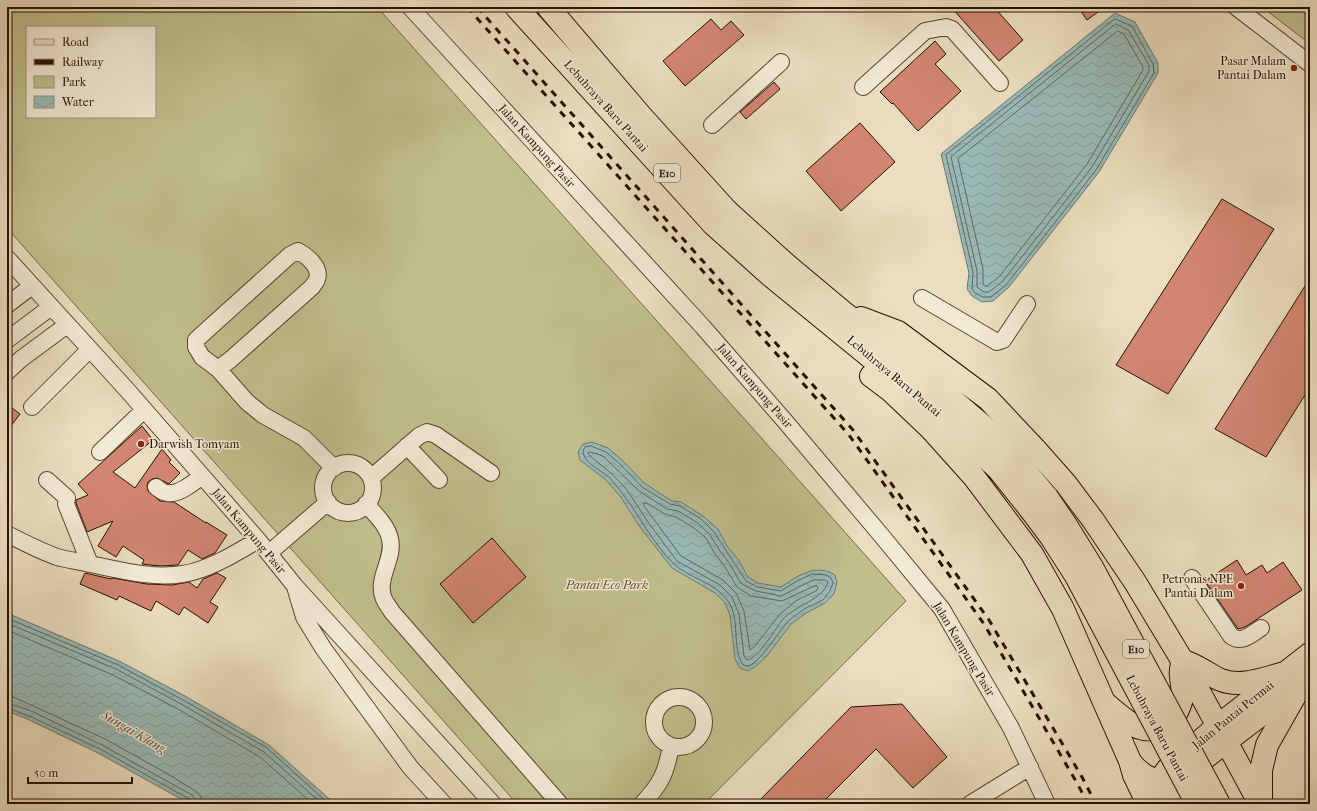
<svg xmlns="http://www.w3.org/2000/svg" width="1317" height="811" font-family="'IM FELL French Canon',serif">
	<defs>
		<pattern id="water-waves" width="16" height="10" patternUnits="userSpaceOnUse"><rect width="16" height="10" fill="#99bbb8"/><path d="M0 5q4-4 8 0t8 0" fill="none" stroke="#84a09c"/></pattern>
	</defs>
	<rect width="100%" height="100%" fill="#ebdebf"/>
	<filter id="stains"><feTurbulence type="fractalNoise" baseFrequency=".005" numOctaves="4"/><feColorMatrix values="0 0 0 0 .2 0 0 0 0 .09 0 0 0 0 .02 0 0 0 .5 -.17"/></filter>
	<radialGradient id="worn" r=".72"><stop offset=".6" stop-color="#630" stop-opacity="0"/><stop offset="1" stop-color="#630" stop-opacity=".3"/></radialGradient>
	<path fill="#c0bf8c" stroke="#736846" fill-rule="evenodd" d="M7 7H377L772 450 906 601 704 804H517L7 228ZM27 27H155V117H27Z
		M1262 7H1310V44Z"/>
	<path fill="url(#water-waves)" stroke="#6b776e" d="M1115 13 1135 22 1158 63V73L1099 172 1009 287 993 301 982 302 972 296 967 289 969 273 941 154Z
		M592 442 608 448 623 461 644 483 672 501 681 502 703 516 718 529 727 546 738 559 748 577 758 583 781 587C797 576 816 563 835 575L837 582 834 594 825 603 806 613 791 624 766 657 756 666 748 671 740 668 735 659 730 615 725 603 715 593 672 568 640 527 620 496 606 480 580 460 578 452 583 444Z
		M7 613 119 661 185 696 269 745 335 804H190L98 753 25 718 7 711Z"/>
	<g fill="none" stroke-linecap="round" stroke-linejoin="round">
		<path stroke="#60665c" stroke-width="1" d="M1115 19 1132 26 1153 64 1154 73 1096 170 1006 285 991 297H983L975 293 972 289 973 272 946 155Z
			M1116 24 1128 30 1149 65V71L1092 167 1003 281 989 292H984L977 287V271L951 157Z
			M1118 31 1124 34 1143 67V70L1087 164 999 277 987 286H985L983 284V269L958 159Z
			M591 446 606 452 620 464 642 487 670 504 680 506 701 519 714 532 746 581 757 587 781 591 797 581 812 574 827 575 831 578 833 583 830 591 823 600 804 609 788 621 763 654 754 663 748 666 743 665C731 646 741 620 728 601 715 582 688 578 673 563 653 543 640 517 623 494 619 489 614 483 610 478 601 470 584 464 583 451L585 447Z
			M590 452 603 456 639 491 667 509 678 511 698 523 710 535 720 551 730 564 740 582 744 585 756 591 781 596 813 580H825L828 582C823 600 796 605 783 619 775 629 759 658 747 660L744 656 739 614 732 597 720 585 677 561 648 522 627 490 612 474 589 455 588 453Z
			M644 503H647L665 514 676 517 694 528 706 538 715 554 725 567 737 587 751 596 782 601 814 586H817L818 588 816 591 797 600 780 614 754 647 750 650 744 611 736 593 723 580 681 556 644 506Z
			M7 618 118 665 183 700 267 748 329 804
			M7 623 116 669 181 704 264 752 322 804
			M7 630 113 675 178 709 260 757 313 804
			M7 697H13L31 705 105 739 168 774 197 792 201 797 202 804
			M7 703 29 710 102 745 192 795 195 799 196 804
			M7 708 27 715 100 749 189 799 191 804"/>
	</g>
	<path fill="#d28672" stroke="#261100" d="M951 7H994L1023 40 999 61Z
		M1078 7H1105L1087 20Z
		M711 19 721 30 731 21 744 35 685 86 663 61Z
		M935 41 946 54 935 64 961 91 918 131 893 103 892 104 880 92Z
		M774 82 780 89 746 119 740 112Z
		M860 123 895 162 841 211 806 171Z
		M1222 199 1274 229 1168 394 1116 365Z
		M1310 278V387L1266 457 1215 429Z
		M7 404 20 414 7 431Z
		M142 426 153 440 113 472 135 488 162 449 171 460 169 462 180 473 169 484 157 478 152 479 148 482 147 486 148 491 160 501 174 502 206 523V522L227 535 215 553 202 559 188 550 178 565 160 566 142 564 144 560 123 546 116 557 98 546 113 521 87 532 76 503V500L88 495 78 484Z
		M492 538 526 577 473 623 440 584Z
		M1237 560 1246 575 1262 565 1267 573 1283 562 1302 590 1245 627 1238 629 1205 581Z
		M85 573 111 579 112 578 147 584 172 585 189 582 197 588 203 579 217 573 226 578 210 602 218 607 208 623 184 607 179 615 156 601 151 611 119 596 117 600 80 584Z
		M902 704 947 757 913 788 876 749 821 804H756L851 707Z"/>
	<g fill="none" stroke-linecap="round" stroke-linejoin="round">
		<g stroke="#574430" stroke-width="18">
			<path id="minor" d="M410 7 703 327 784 420 881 535 942 609 1011 728 1047 804
				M1236 7 1310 64
				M863 87 925 31 946 27 952 29 1000 83
				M712 125 781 62
				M7 258 128 391 258 540 295 586 493 804
				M922 298 997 342 1003 340 1027 304
				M7 305 32 286
				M7 340 51 307
				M218 369 230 360 312 287C314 284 317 281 317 279 321 267 307 256 298 251L290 255 207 330 196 340V347L202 357 218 369 247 402 263 415 304 438 334 468
				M7 372 21 359 67 325
				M32 407 90 349
				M407 446 439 480
				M100 452 144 410
				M323 488a25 25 0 1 1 50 0a25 25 0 1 1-50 0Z
				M371 478 419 436 427 432 436 435 491 473
				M47 480 67 498 66 504 90 564
				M156 487C159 489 163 493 167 493 179 495 193 483 202 476
				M366 504C375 514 387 525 390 539 395 559 375 579 384 599 386 604 390 608 392 612L560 804
				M7 534C23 542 40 551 57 557 67 560 79 561 90 564 120 570 152 579 183 574 209 570 236 553 258 540
				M269 553 328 502
				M1192 578 1231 636C1242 644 1251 634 1261 628
				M296 590 304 617 323 648 410 767 444 804
				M654 722a25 25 0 1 1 50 0a25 25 0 1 1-50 0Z
				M642 804C661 784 666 773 671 746
				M970 804 1030 767"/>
		</g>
		<g stroke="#261100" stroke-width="23">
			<path id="major" d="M1130 761C1145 779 1155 782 1178 779L1310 678
				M1157 804C1156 791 1160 776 1169 767L1217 726 1310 653
				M1175 804 1174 793 1178 779"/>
		</g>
		<g stroke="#261100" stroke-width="24">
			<path id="highway" d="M516 7 713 224 771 276 935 410 998 469 1030 509
				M548 7 642 117 727 211 788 266 843 312 913 366 981 424 1012 455 1047 497
				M861 318 898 332 988 399 1036 450 1066 484 1093 520 1135 582 1182 660 1260 804
				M871 376 891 391 930 428 974 477 1032 554 1063 609 1130 761 1134 775 1148 804
				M1182 660C1188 663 1194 665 1199 668 1207 672 1213 677 1221 680 1241 688 1265 678 1285 673
				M1106 704C1115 711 1125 721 1135 726 1159 737 1178 719 1182 697 1184 689 1181 683 1181 676 1180 672 1181 668 1182 664
				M1261 804V770L1267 745 1301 685"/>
		</g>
		<use href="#minor" stroke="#f2ead5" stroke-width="16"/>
		<use href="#major" stroke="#ebdebf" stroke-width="21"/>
		<use href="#highway" stroke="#ebdebf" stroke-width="22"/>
		<path stroke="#261100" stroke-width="3" stroke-dasharray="7 7" stroke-linecap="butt" d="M467 7 849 435 984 624 1077 783 1088 804
			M477 7 853 430 989 620 1082 777 1096 804"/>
		<g stroke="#261100" stroke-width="24" stroke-linecap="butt">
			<path id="highway-bridge" d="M1047 497 1066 525 1092 567 1219 804
				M1030 509 1051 537 1076 576 1197 804"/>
		</g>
		<use href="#highway-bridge" stroke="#ebdebf" stroke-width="22"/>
	</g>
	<g fill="#8f2418" stroke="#f2ead5" stroke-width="1.5">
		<circle cx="1294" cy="68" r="4"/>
		<circle cx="141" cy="444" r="4"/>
		<circle cx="1241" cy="586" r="4"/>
	</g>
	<g text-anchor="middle" stroke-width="3" stroke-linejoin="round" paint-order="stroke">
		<g fill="#f2ead5" stroke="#635240" stroke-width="1">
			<rect x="654" y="164" width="26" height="18" rx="3"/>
			<rect x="1123" y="640" width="26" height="18" rx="3"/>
		</g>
		<g font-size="11" font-weight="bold" fill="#261100">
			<text x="667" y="177">E10</text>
			<text x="1136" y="653">E10</text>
		</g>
		<g font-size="12" fill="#261100" stroke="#f2ead5" text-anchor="end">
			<text x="1286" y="65">Pasar Malam<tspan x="1286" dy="14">Pantai Dalam</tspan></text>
			<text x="149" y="448" text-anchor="start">Darwish Tomyam</text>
			<text x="1233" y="583">Petronas NPE<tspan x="1233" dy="14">Pantai Dalam</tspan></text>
		</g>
		<g font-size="12" fill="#261100" stroke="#f2ead5">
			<text transform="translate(606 106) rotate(48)" y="4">Lebuhraya Baru Pantai</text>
			<text transform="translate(537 146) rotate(48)" y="4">Jalan Kampung Pasir</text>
			<text transform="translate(894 376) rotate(40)" y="4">Lebuhraya Baru Pantai</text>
			<text transform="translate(755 386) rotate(49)" y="4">Jalan Kampung Pasir</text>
			<text transform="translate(249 531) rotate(50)" y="4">Jalan Kampung Pasir</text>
			<text transform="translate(964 649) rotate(59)" y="4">Jalan Kampung Pasir</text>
			<text transform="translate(1233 715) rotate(-39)" y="4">Jalan Pantai Permai</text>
			<text transform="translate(1157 728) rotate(62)" y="4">Lebuhraya Baru Pantai</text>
		</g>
		<g font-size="12" font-style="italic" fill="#5c4e31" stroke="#f2ead5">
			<text x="607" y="589">Pantai Eco Park</text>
		</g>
		<g font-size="13" font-style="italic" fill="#4e4c40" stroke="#f2ead5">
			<text transform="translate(134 731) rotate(30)" y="5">Sungai Klang</text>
		</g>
	</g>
	<rect width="1317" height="811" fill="none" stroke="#ebdebf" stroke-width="24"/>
	<rect x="8" y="8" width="1301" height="795" fill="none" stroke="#261100" stroke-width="2"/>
	<rect x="12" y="12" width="1293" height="787" fill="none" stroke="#261100"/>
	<rect x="26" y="26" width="130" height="92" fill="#f2ead5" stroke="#a09380"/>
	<rect x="34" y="39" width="20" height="6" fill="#ebdebf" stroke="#a09380"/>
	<text x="62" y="46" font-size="12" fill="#261100">Road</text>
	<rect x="34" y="59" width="20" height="6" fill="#261100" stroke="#a09380"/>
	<text x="62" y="66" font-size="12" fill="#261100">Railway</text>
	<rect x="34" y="76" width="20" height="12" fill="#c0bf8c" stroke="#a09380"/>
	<text x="62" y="86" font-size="12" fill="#261100">Park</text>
	<rect x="34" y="96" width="20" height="12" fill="url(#water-waves)" stroke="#a09380"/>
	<text x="62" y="106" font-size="12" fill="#261100">Water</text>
	<path d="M28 777v6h104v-6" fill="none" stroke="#261100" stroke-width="2"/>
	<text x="34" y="777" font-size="12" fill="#261100" stroke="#f2ead5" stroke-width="3" paint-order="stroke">50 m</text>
	<rect width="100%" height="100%" filter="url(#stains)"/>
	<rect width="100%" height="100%" fill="url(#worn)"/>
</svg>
